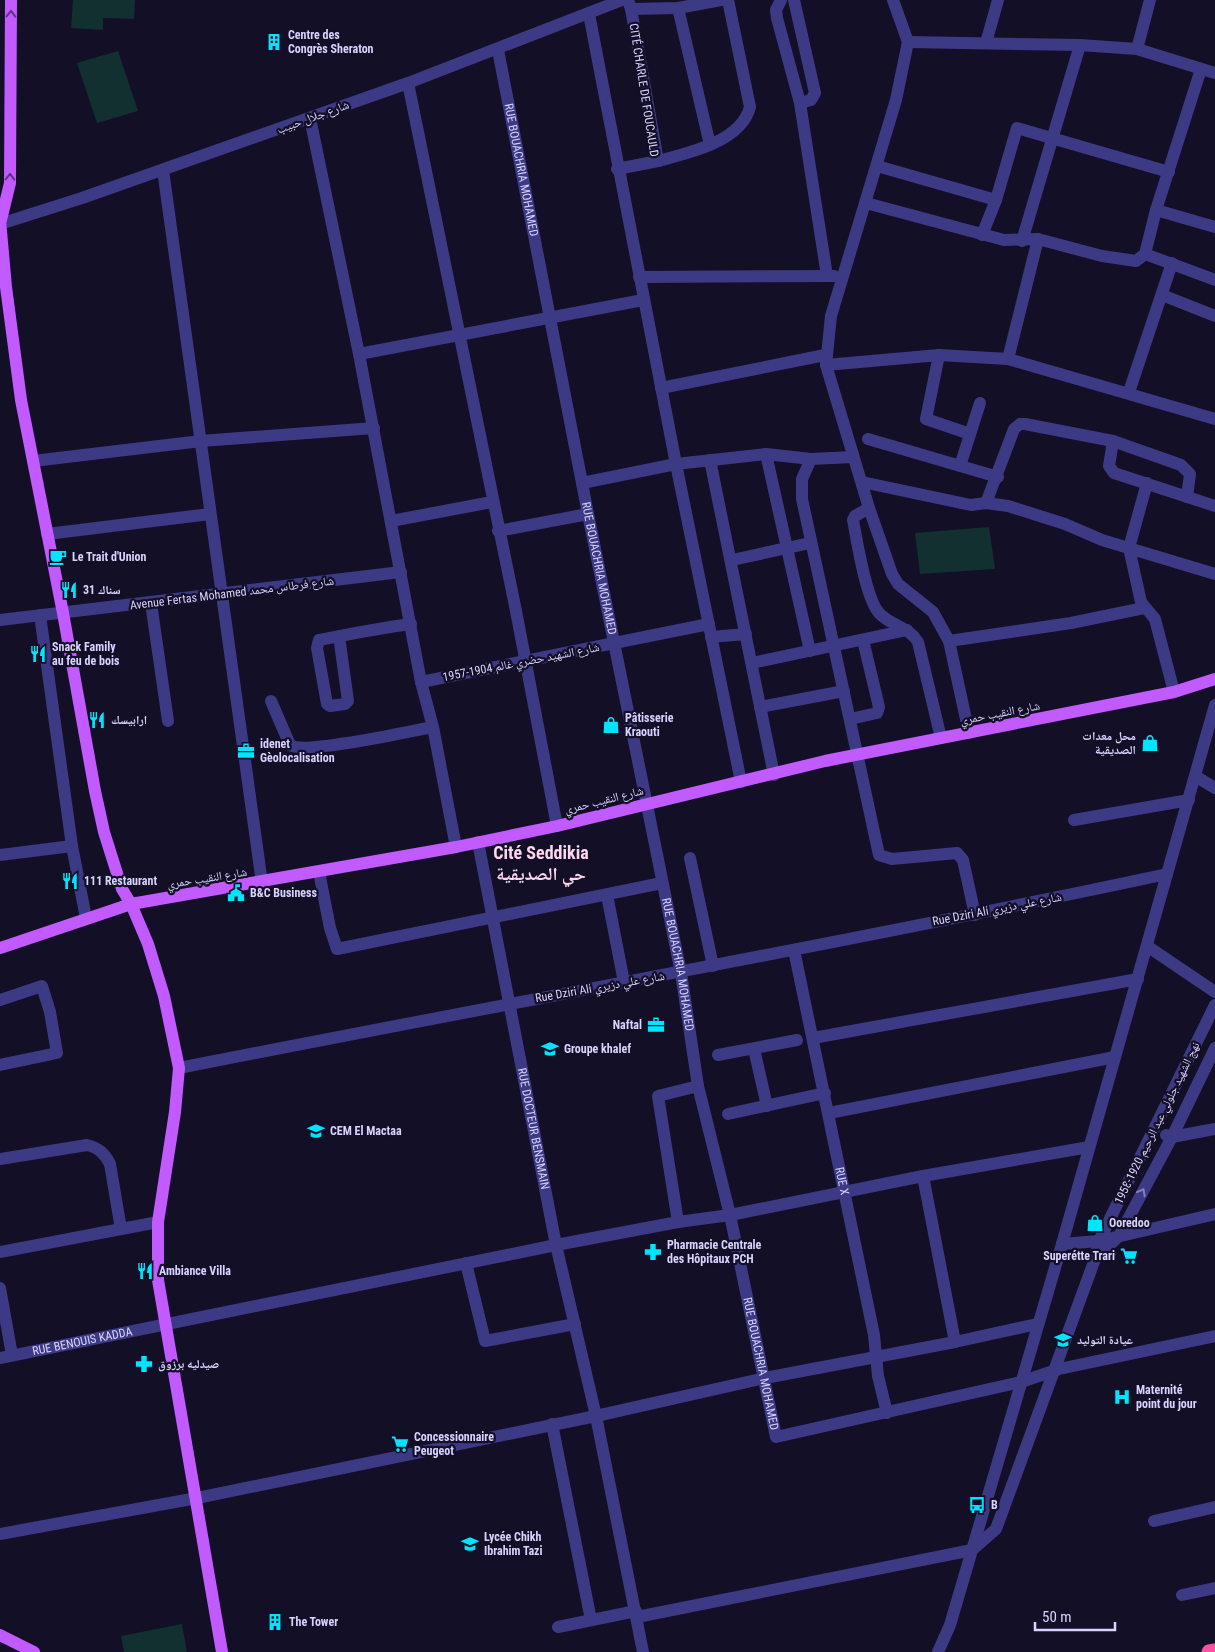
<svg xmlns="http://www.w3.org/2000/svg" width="1215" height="1652" font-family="'Roboto Condensed','Noto Naskh Arabic',sans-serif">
	<rect width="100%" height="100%" fill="#130f26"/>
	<path fill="#12302f" d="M73 0H135L134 19 103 18V30L71 28Z
		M118 51 138 111 97 123 77 63Z
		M989 527 995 569 920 574 915 533Z
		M182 1624 187 1652H124L121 1636Z"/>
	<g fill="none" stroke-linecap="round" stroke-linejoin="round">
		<g stroke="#3d3a85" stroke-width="12">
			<path d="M781 0 776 10 777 18 800 103 827 276"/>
			<path d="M794 0 815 93 811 100 800 103"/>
			<path d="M893 0 908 42 896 100 831 316 826 365 869 508 892 574 898 584 933 612 949 641 969 733"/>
			<path d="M629 3 631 9 678 8 721 0"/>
			<path d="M678 8 710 145"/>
			<path d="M589 14 676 464 741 782"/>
			<path d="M908 42 1080 45 1137 49 1215 73"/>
			<path d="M986 43 998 0"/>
			<path d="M1137 49 1150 0"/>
			<path id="s1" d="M498 50 588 514 681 973 698 1086 730 1215 776 1437 1021 1382 1059 1369 1215 1336"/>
			<path d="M408 83 516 611 557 826"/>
			<path d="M310 118 359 354 421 682 433 727 456 847"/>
			<path d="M658 161C688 153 741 142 750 107L728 0"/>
			<path d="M877 166 996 200"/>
			<path d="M617 169 658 161 631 9"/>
			<path d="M163 170 262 883"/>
			<path d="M866 203 1004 240 1038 239 1102 256 1136 261 1145 254 1156 210 1201 69"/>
			<path d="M1156 210 1215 227"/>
			<path d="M0 224 82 198 408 83 622 0"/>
			<path d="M982 235 996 200 1017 128 1169 172"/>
			<path d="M1022 241 1080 45"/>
			<path d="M1145 254 1215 280"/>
			<path d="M639 277 834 276"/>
			<path d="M1162 295 1215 316"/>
			<path d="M359 354 643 300"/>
			<path d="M939 355 926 419 970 434"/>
			<path d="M1008 359 1038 239"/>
			<path d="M826 365 939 355 1008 359 1215 419"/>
			<path d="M661 388 825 355"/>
			<path d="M1129 392 1172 263"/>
			<path d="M868 439 998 477"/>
			<path d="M1113 441 1109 466 1114 473 1215 506"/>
			<path d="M766 454 810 651"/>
			<path d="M811 459 802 479V499L879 855 892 859 957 853 963 860 975 915"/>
			<path d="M710 460 774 775"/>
			<path d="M33 461 201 441 374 428"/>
			<path d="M960 466 980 403"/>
			<path d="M862 482 971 505 986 503 1008 506 1065 524 1102 540 1215 574"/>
			<path d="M582 483 676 464 766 454 811 459 853 457"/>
			<path d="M1147 483 1129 548 1141 602 1155 619 1174 692"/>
			<path d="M986 503 1014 429 1020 424H1025L1113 441 1181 465 1190 474 1187 497"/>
			<path d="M869 508 855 516 853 520C857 541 866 601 880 614 892 626 909 627 918 642L941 738"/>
			<path d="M391 521 492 502"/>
			<path d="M498 531 588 514"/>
			<path d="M47 534 210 514"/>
			<path d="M732 560 810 543"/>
			<path d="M151 603 168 721"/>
			<path d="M40 615 72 846 86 918"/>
			<path d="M0 620 401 572"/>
			<path d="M339 636 348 701 345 704 330 706 327 704 317 648 319 640C350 634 380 628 411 624"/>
			<path d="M711 637 746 634"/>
			<path d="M949 641 1071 623 1144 608"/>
			<path d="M752 663 907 630"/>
			<path d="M421 682 709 624"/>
			<path d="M271 701 290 745C304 755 411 731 433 727"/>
			<path d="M760 707 844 691"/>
			<path d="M850 719 877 713 879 707 863 640"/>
			<path d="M1195 776 1215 788"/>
			<path d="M1074 820 1189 800"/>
			<path id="s2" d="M478 842 556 1245 596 1416 643 1652"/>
			<path d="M0 855 72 846"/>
			<path d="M690 858 713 966"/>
			<path d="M319 872 330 928 337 949 662 883"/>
			<path d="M607 895 624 982"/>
			<path d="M1147 946 1215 992"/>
			<path id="s3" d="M794 950 874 1335 878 1376 887 1413"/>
			<path d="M0 1000 42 986 50 1012 57 1053 0 1065"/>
			<path d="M813 1038 1138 979"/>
			<path d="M754 1049 767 1106"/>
			<path d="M718 1055 797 1040"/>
			<path d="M179 1068C508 1003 839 944 1167 874"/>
			<path d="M829 1113 1115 1057"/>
			<path d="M728 1114 825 1093"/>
			<path d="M1166 1135 1172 1137 1215 1129"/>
			<path d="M0 1159 87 1145C99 1148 105 1154 110 1164L121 1229"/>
			<path d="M923 1176 955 1342"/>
			<path d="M678 1222 658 1096 698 1086"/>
			<path d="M1062 1244 1099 1241 1215 1214"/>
			<path d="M0 1252 158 1222"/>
			<path d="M1095 1259 1119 1236 1172 1137 1215 1048"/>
			<path d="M466 1263 485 1341 575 1324"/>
			<path d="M0 1288 12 1355"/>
			<path id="s4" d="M0 1358 556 1245 678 1222 730 1215 923 1176 1089 1147"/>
			<path d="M552 1424 591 1620"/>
			<path d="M1154 1521 1215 1507"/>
			<path d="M0 1534 197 1498 596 1416 765 1378 955 1342 1037 1324"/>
			<path d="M1182 1595 1215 1588"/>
			<path d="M637 1617 972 1550 996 1529 1095 1259 1099 1241 1215 1005"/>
			<path d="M558 1627 636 1611"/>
			<path d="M938 1652 950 1625 1062 1244 1215 705"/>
		</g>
		<path stroke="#c25bff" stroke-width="12" d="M0 220 6 287 21 400 63 613 95 791 104 832 122 889 131 904 148 944 164 996 179 1068 175 1112 158 1222V1280L222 1652
			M0 224 10 183 11 0
			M0 948 131 904 456 847 557 826 825 761 1174 692 1215 679
			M0 1635 34 1652"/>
		<path stroke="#ff4fa3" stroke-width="15" d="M1209 1652 1215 1651"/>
	</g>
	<defs><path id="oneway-chevron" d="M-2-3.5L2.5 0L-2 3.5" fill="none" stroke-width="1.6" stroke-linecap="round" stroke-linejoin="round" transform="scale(1.25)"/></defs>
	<g stroke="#623188">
		<use href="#oneway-chevron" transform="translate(11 14) rotate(-89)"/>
		<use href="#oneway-chevron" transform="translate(10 177) rotate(-89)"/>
	</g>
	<use stroke="#837fbc" href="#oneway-chevron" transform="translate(1142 1192) rotate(-62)"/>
	<defs>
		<g id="building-bare" transform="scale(1.35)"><path d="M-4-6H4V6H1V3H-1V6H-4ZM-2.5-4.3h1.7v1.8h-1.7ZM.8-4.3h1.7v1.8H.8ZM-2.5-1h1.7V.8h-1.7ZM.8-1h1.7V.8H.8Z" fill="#00e5ff" stroke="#130f26" stroke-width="2.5" paint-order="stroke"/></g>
		<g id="cafe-bare" transform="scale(1.35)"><path d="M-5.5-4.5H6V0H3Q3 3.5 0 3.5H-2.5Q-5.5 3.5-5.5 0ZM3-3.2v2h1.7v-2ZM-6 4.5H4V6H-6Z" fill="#00e5ff" stroke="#130f26" stroke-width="2.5" paint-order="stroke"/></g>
		<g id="restaurant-bare" transform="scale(1.35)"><path d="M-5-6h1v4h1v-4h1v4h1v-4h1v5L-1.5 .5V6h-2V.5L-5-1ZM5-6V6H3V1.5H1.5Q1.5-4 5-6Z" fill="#00e5ff" stroke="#130f26" stroke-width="2.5" paint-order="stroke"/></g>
		<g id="shop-bare" transform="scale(1.35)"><path d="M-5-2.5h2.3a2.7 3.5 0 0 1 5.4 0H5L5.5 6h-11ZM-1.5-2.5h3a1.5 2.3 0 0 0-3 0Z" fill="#00e5ff" stroke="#130f26" stroke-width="2.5" paint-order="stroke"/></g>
		<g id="office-bare" transform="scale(1.35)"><path d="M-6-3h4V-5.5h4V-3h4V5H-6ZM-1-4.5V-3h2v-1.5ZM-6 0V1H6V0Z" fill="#00e5ff" stroke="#130f26" stroke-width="2.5" paint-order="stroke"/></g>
		<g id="civic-bare" transform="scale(1.35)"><path d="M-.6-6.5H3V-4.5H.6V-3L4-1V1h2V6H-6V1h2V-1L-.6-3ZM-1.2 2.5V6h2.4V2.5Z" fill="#00e5ff" stroke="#130f26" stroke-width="2.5" paint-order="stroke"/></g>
		<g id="school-bare" transform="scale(1.35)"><path d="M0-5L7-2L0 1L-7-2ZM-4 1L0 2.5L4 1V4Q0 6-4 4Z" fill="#00e5ff" stroke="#130f26" stroke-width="2.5" paint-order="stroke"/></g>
		<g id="pharmacy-bare" transform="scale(1.35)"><path d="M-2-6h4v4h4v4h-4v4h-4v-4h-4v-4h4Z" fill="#00e5ff" stroke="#130f26" stroke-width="2.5" paint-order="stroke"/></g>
		<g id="supermarket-bare" transform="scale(1.35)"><path d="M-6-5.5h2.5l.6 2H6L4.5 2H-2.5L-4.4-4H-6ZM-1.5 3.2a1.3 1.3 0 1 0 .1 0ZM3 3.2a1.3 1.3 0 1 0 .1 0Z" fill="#00e5ff" stroke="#130f26" stroke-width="2.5" paint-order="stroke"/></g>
		<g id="hospital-bare" transform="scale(1.35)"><path d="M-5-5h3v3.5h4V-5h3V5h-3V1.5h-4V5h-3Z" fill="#00e5ff" stroke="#130f26" stroke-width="2.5" paint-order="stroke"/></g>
		<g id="bus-bare" transform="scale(1.35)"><path d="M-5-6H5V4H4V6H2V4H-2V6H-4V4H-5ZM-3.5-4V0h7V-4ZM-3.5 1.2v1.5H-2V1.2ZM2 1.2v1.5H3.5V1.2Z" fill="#00e5ff" stroke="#130f26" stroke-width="2.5" paint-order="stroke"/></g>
	</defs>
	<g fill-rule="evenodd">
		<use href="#building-bare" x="274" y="42"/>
		<use href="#cafe-bare" x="58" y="557"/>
		<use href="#restaurant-bare" x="69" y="590"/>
		<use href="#restaurant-bare" x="38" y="654"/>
		<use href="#restaurant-bare" x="97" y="720"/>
		<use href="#shop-bare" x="611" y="725"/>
		<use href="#shop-bare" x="1150" y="743"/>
		<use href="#office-bare" x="246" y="751"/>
		<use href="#restaurant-bare" x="70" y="881"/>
		<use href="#civic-bare" x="236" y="893"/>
		<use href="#office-bare" x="656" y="1025"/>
		<use href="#school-bare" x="550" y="1049"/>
		<use href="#school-bare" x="316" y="1131"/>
		<use href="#shop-bare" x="1095" y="1223"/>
		<use href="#pharmacy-bare" x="653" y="1252"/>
		<use href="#supermarket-bare" x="1129" y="1256"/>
		<use href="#restaurant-bare" x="145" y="1271"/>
		<use href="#school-bare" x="1063" y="1340"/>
		<use href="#pharmacy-bare" x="144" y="1364"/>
		<use href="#hospital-bare" x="1122" y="1397"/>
		<use href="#supermarket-bare" x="400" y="1444"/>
		<use href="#bus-bare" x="977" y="1505"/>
		<use href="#school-bare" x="470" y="1544"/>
		<use href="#building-bare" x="275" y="1622"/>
	</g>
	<g text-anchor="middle" stroke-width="4.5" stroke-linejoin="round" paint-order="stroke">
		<g font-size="12" font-weight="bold" fill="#d9d4ff" stroke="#130f26" text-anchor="start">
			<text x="288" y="39">Centre des<tspan x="288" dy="14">Congrès Sheraton</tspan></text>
			<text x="72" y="561">Le Trait d'Union</text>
			<text x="83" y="594">سناك 31</text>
			<text x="52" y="651">Snack Family<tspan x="52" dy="14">au feu de bois</tspan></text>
			<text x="625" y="722">Pâtisserie<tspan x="625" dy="14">Kraouti</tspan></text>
			<text x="111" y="724">ارابيسك</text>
			<text x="1136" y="740" text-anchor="end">محل معدات<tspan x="1136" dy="14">الصديقية</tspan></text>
			<text x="260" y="748">idenet<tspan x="260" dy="14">Gèolocalisation</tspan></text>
			<text x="84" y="885">111 Restaurant</text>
			<text x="250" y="897">B&amp;C Business</text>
			<text x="642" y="1029" text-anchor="end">Naftal</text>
			<text x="564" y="1053">Groupe khalef</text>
			<text x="330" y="1135">CEM El Mactaa</text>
			<text x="1109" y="1227">Ooredoo</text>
			<text x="667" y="1249">Pharmacie Centrale<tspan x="667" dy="14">des Hôpitaux PCH</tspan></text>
			<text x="1115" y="1260" text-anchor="end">Superétte Trari</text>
			<text x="159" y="1275">Ambiance Villa</text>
			<text x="1077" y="1344">عيادة التوليد</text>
			<text x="158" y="1368">صيدليه برزوق</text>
			<text x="1136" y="1394">Maternité<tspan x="1136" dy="14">point du jour</tspan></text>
			<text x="414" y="1441">Concessionnaire<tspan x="414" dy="14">Peugeot</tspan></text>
			<text x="991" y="1509">B</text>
			<text x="484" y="1541">Lycée Chikh<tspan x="484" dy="14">Ibrahim Tazi</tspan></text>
			<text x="289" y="1626">The Tower</text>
		</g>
		<g font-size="12" fill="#d9d4ff" stroke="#130f26">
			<text transform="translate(644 90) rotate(81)" y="4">CITÉ CHARLE DE FOUCAULD</text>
			<text transform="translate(313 117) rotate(-20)" y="4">شارع جلال حبيب</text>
			<text dy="4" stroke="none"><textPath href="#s1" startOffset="122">RUE BOUACHRIA MOHAMED</textPath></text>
			<text dy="4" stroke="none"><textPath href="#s1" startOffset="528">RUE BOUACHRIA MOHAMED</textPath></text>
			<text transform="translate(232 593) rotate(-7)" y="4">Avenue Fertas Mohamed شارع فرطاس محمد</text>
			<text transform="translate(521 662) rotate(-11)" y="4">شارع الشهيد حضري غالم 1904-1957</text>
			<text transform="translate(1000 713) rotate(-11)" y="4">شارع النقيب حمري</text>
			<text transform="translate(604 800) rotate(-14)" y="4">شارع النقيب حمري</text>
			<text transform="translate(207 878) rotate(-9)" y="4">شارع النقيب حمري</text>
			<text transform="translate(997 909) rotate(-11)" y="4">Rue Dziri Ali شارع علي دزيري</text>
			<text dy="4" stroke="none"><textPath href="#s1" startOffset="932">RUE BOUACHRIA MOHAMED</textPath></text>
			<text transform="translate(600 987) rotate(-10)" y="4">Rue Dziri Ali شارع علي دزيري</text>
			<text transform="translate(1157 1123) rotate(-64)" y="4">نهج الشهيد جلولي عبد الرحيم 1920-1958</text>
			<text dy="4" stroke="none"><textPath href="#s2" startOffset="292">RUE DOCTEUR BENSMAIN</textPath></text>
			<text dy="4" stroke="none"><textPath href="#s3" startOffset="236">RUE X</textPath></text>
			<text dy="4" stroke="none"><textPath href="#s4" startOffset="84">RUE BENOUIS KADDA</textPath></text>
			<text dy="4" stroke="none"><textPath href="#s1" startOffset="1340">RUE BOUACHRIA MOHAMED</textPath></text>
		</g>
		<g font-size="18" font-weight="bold" fill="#ffd6f0" stroke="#130f26">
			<text x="541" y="859">Cité Seddikia<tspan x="541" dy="21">حي الصديقية</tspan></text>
		</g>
	</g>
	<path d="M1035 1622v8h80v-8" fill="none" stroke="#d9d4ff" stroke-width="2.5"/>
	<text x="1042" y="1622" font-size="15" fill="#d9d4ff" stroke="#130f26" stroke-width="4" paint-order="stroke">50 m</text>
</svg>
